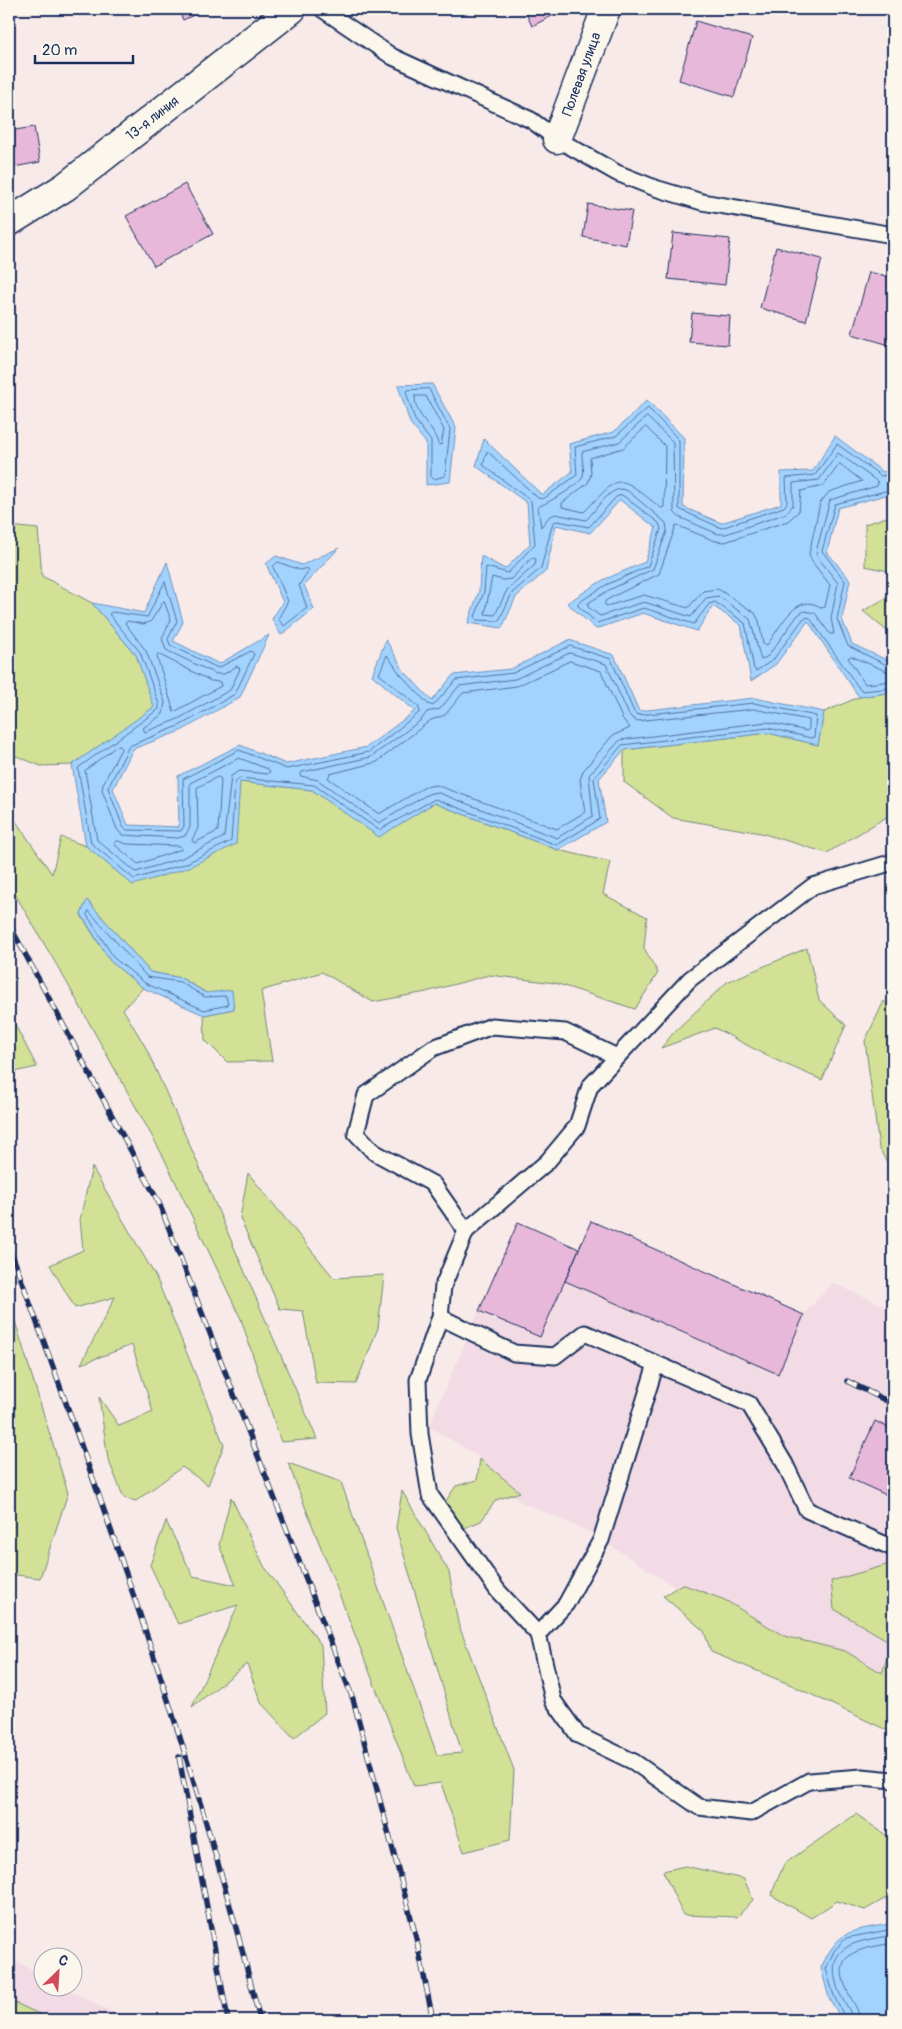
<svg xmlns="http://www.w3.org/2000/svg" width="902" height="2029" font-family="Pangolin,sans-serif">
	<rect width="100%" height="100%" fill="#f7eae8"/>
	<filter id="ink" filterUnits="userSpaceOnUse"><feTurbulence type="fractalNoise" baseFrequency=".02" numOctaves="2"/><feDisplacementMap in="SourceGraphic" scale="10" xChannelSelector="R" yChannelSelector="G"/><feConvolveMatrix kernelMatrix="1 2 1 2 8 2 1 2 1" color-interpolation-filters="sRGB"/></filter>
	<g filter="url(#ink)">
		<path fill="#f2dbe4" d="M591 1221 804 1314 833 1283 893 1310V1680L825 1684 588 1531 519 1501 479 1457 429 1426 518 1222 579 1249Z
			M9 1957 42 1975V1986L64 1987 127 2020H9Z"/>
		<path fill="#d2e195" stroke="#76887a" d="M893 515V572L865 566V524Z
			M9 526 38 529 42 576 92 603 136 655 155 707 72 765 41 766 9 753Z
			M893 594V636L863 611Z
			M893 692V813L827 853 761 833 673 818 624 782V750L768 733 818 745 824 712 859 697Z
			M240 782 312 790 379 836 434 803 558 850 610 862 603 894 647 917 644 948 658 973 635 1009 555 983 489 975 426 992 373 1002 322 972 261 991 272 1061 227 1062 205 1040 204 1015 234 1009 181 978 150 972 87 900 81 915 110 961 143 988 123 1009 145 1046 195 1157 317 1439 281 1442 241 1319 163 1156 66 981 9 884V811L52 874 61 837 86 846 133 885Z
			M807 948 819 1000 846 1025 822 1080 771 1058 715 1028 661 1048 675 1031 727 982Z
			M884 1001 893 1010V1173L879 1148 865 1041Z
			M9 1013 37 1067 9 1073Z
			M92 1167 156 1277 224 1445 208 1485 182 1467 136 1501 124 1498 108 1459 99 1397 119 1426 153 1412 132 1345 81 1364 115 1297 75 1308 50 1265 83 1250 80 1219Z
			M248 1173 334 1278 384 1275 378 1328 356 1384 316 1383 303 1311 280 1309 240 1218Z
			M9 1302 68 1493 40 1578 9 1574Z
			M480 1459 520 1492 496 1500 481 1521 462 1529 443 1505 456 1486 477 1480Z
			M288 1463 341 1482 437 1755 462 1753 396 1528 402 1491 449 1572 458 1623 514 1770 510 1840 464 1852 441 1783 414 1786Z
			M231 1497 264 1566 321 1645 325 1713 294 1738 261 1703 247 1664 192 1707 238 1605 178 1624 150 1565 166 1521 193 1576 236 1585 219 1545Z
			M893 1563V1733L789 1684 711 1652 704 1631 663 1596 682 1584 725 1600 784 1636 845 1651 882 1673 892 1643 834 1609 831 1581Z
			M856 1814 893 1840V1894L865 1910 837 1901 811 1918 771 1895 784 1864Z
			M685 1866 744 1879 753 1900 737 1917 683 1915 663 1871Z
			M9 2000 52 2020H9Z"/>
		<path fill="#a2d3fe" stroke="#6c91be" d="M432 384 456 428 450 482 426 485V443L410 423 398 385Z
			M647 400 684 438 683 507 721 523 781 504V472L813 471 835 436 883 472 893 469V493L838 508 827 552 850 580 842 619 852 644 893 663V692L859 697 808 621 776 664 751 681 741 625 713 606 697 631 643 613 596 629 567 603 603 580 645 562 656 528 620 500 590 533 556 525 546 571 516 597 502 628 468 623 479 591 481 556 505 569 530 544 527 503 476 466 484 439 542 495 572 472 569 444 614 432Z
			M339 548 304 585 314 609 281 635 272 619 283 602 266 564 276 556 302 565Z
			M167 562 183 622 173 641 219 664 269 635 240 697 183 730 133 749 113 789 128 825 179 827 178 776 240 745 286 764 367 747 415 711 372 675 386 640 404 671 432 701 453 675 511 669 569 640 614 655 639 711 754 698 824 712 818 745 768 733 624 750 599 779 606 822 558 850 434 803 379 837 312 790 240 782 236 844 187 868 133 885 86 846 72 765 154 707 136 655 92 603 144 613Z
			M87 900 150 972 181 978 206 993 232 990 234 1009 204 1015 143 988 110 961 81 914Z
			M893 1923V2020H842L829 1998 821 1968C840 1926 852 1932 893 1923Z"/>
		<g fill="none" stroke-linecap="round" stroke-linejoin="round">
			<path stroke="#51719e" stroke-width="1" d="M429 389 450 429 445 476 434 479 431 477V441L415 420 406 392 408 390Z
				M415 396H426L444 430 441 445 438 444C434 426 414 416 415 396Z
				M647 417 673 442 674 512 679 517 718 534H726L787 513 793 505V483L819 480 838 453 878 482 877 486 830 500 816 552 819 559 838 583 831 618 834 634H830L815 613 804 611 798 615 768 656 761 660 750 619 718 596 706 598 691 617 644 602 600 616 588 607V603L609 590 653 569 667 531 666 523 628 491C611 482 597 510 586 520L555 514 549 517 541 527 538 507C548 502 579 487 583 476 585 468 581 459 582 452L619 442Z
				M646 427 665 446 664 507 661 508C616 473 623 472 584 512L562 507V503L588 483 591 474 590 458 623 448Z
				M840 464 862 481 829 492 820 503 809 554 813 563 830 585 825 607 822 608C796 590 781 627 767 645L763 644 759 621 755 613 718 589 703 591 688 608 644 595 607 606 605 605V601L612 597 659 574 676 525 715 541 725 542 788 521 799 511 801 491 823 486Z
				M893 474 881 476 837 444 815 475 786 478 787 503 784 507 721 528 679 509V440L648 408 616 436 575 447 577 475 543 499 538 498 487 451 483 465 531 501 535 544 508 573 486 567 484 592 475 617 477 620 499 621 512 593 541 568 553 522 558 521 589 527 616 497 622 495 659 523 661 529 648 566 606 585 578 603V606L597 623 644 608 694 624 709 604 715 602 745 623 754 669 756 671 773 660 803 619 809 617 861 691 893 688
				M893 489 835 504 822 551 845 581 837 619 848 646 893 668
				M532 558 536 559 535 565 507 590 495 615 485 614 492 577 503 580 511 579Z
				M278 562 300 570 307 568 309 570 299 585 307 608 284 626 278 619 288 601 273 567Z
				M165 582 177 621 168 639 170 645 218 668 251 651 254 654 235 694 181 725 129 746 108 788 123 827 127 830 181 831 184 826 183 779 239 750 287 769 369 752 420 712 418 706 379 674 387 655 400 674 428 704 433 706 456 680 513 673 570 646 611 659 634 712 638 715 754 703 816 716 814 737 811 738 768 728 622 745 594 778 600 819 557 845 435 799 379 830 314 785 239 778 235 783 231 841 185 864 134 879 91 843 78 768 159 709V704L140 652 109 614 112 612 147 617Z
				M164 601 171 620 162 638 166 650 216 674H224L237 666 240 669 230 690 178 719 145 732 143 728 163 714 165 702 146 651 125 623 128 621 143 624 150 622Z
				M570 653 606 664 629 715 636 721 754 709 809 720V729L807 731 767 722 620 740 589 775 593 816 557 838 436 792 428 794 379 823 318 780 300 776 302 772 371 757 421 720 427 712 440 709 459 686 515 679Z
				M158 654 211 681 220 682 221 686 174 712 157 657Z
				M570 661 601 671 622 718 630 728 612 736 583 771 580 780 585 812 557 829 436 785 425 787 379 814 328 778 330 774 377 762 431 720 445 715 463 693 517 686Z
				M893 674 851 656 848 658 865 684 893 681
				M117 746H120L121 749 103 784 102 790 117 829 122 835 178 838 185 836 190 827V783L239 758 268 769 270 772 267 774 240 771 231 776 224 837 182 858 136 872 97 840 85 771Z
				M218 777 221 779 218 831 194 843 192 840 198 828 197 788Z
				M118 841 127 844 180 846 182 849 138 864 115 845V842Z
				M89 911 147 977 180 982 205 997 226 996 228 1005 204 1010 145 983 114 958 87 915Z
				M846 2020 834 1996 826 1969 834 1951 846 1938 893 1929
				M852 2020C852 2010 843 2002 839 1992 821 1943 857 1942 893 1935
				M860 2020C859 2009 852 2001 848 1992 828 1950 863 1949 893 1943"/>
		</g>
		<path fill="#e7b8da" stroke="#1b2f5e" d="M178 9H207L183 20Z
			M524 9H566L532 26Z
			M696 21 752 38 734 97 679 80Z
			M34 127 40 162 9 168V131Z
			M185 184 213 234 154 266 126 216Z
			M588 204 632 211 626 245 583 237Z
			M673 233 730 239 725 285 668 279Z
			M776 247 822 259 806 321 760 308Z
			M869 272 893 278V346L852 334Z
			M692 313 730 316 728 345 689 342Z
			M591 1221 804 1315 778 1374 565 1281Z
			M518 1222 579 1249 540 1337 479 1311Z
			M875 1421 893 1430V1498L849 1478Z"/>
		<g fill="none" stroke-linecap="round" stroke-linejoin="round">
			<g stroke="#1b2f5e" stroke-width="19">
				<path id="service" d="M322 9 393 57 531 120 557 139 617 173 655 188 702 202 893 235
					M893 862 813 886 690 979 590 1086 577 1126 547 1162 466 1231 443 1286 440 1317 418 1380 420 1434 430 1495 498 1591 538 1634 553 1700 578 1735 634 1762 699 1807 751 1813 809 1781 862 1777 893 1780
					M466 1231 433 1184 374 1152 356 1133 366 1095 433 1048 492 1026 565 1032 617 1057
					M440 1317 514 1353 555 1356 585 1333 749 1404 785 1464 807 1510 893 1548
					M538 1634 566 1604 601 1540 656 1364"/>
			</g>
			<g stroke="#1b2f5e" stroke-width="31">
				<path id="minor" d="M557 139 606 9
					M9 222 65 187 292 9"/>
			</g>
			<use href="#service" stroke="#fbf7ec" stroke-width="15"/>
			<use href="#minor" stroke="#fbf7ec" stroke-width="28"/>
			<g stroke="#1b2f5e" stroke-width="5.5">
				<path id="rail" d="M9 924 159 1203 353 1699 416 1937 433 2020
					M9 1246C102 1500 195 1757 260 2020
					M847 1381 893 1404
					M179 1757 228 2020"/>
			</g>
			<use href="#rail" stroke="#fbf7ec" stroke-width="4" stroke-dasharray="11" stroke-linecap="butt"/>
		</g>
	</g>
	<g text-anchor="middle" stroke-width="4.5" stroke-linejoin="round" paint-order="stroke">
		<g font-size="14" fill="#1b2f5e" stroke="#fbf7ec">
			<text transform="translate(581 74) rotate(-70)" y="5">Полевая улица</text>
			<text transform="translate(152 118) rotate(-38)" y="5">13-я линия</text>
		</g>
	</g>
	<rect width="902" height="2029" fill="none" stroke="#fbf7ec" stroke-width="30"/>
	<rect x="15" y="15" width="872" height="1999" fill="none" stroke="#1b2f5e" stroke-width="2" filter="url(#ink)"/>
	<g transform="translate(58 1972) rotate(25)"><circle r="24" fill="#fbf7ec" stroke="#a1a7b3"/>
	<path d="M0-4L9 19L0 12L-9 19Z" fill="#d1495b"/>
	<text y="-8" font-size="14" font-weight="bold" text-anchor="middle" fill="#1b2f5e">С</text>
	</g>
	<path d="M35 55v8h98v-8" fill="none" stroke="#1b2f5e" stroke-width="2.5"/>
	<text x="42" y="55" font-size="15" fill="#1b2f5e" stroke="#fbf7ec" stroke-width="4" paint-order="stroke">20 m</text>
</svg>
